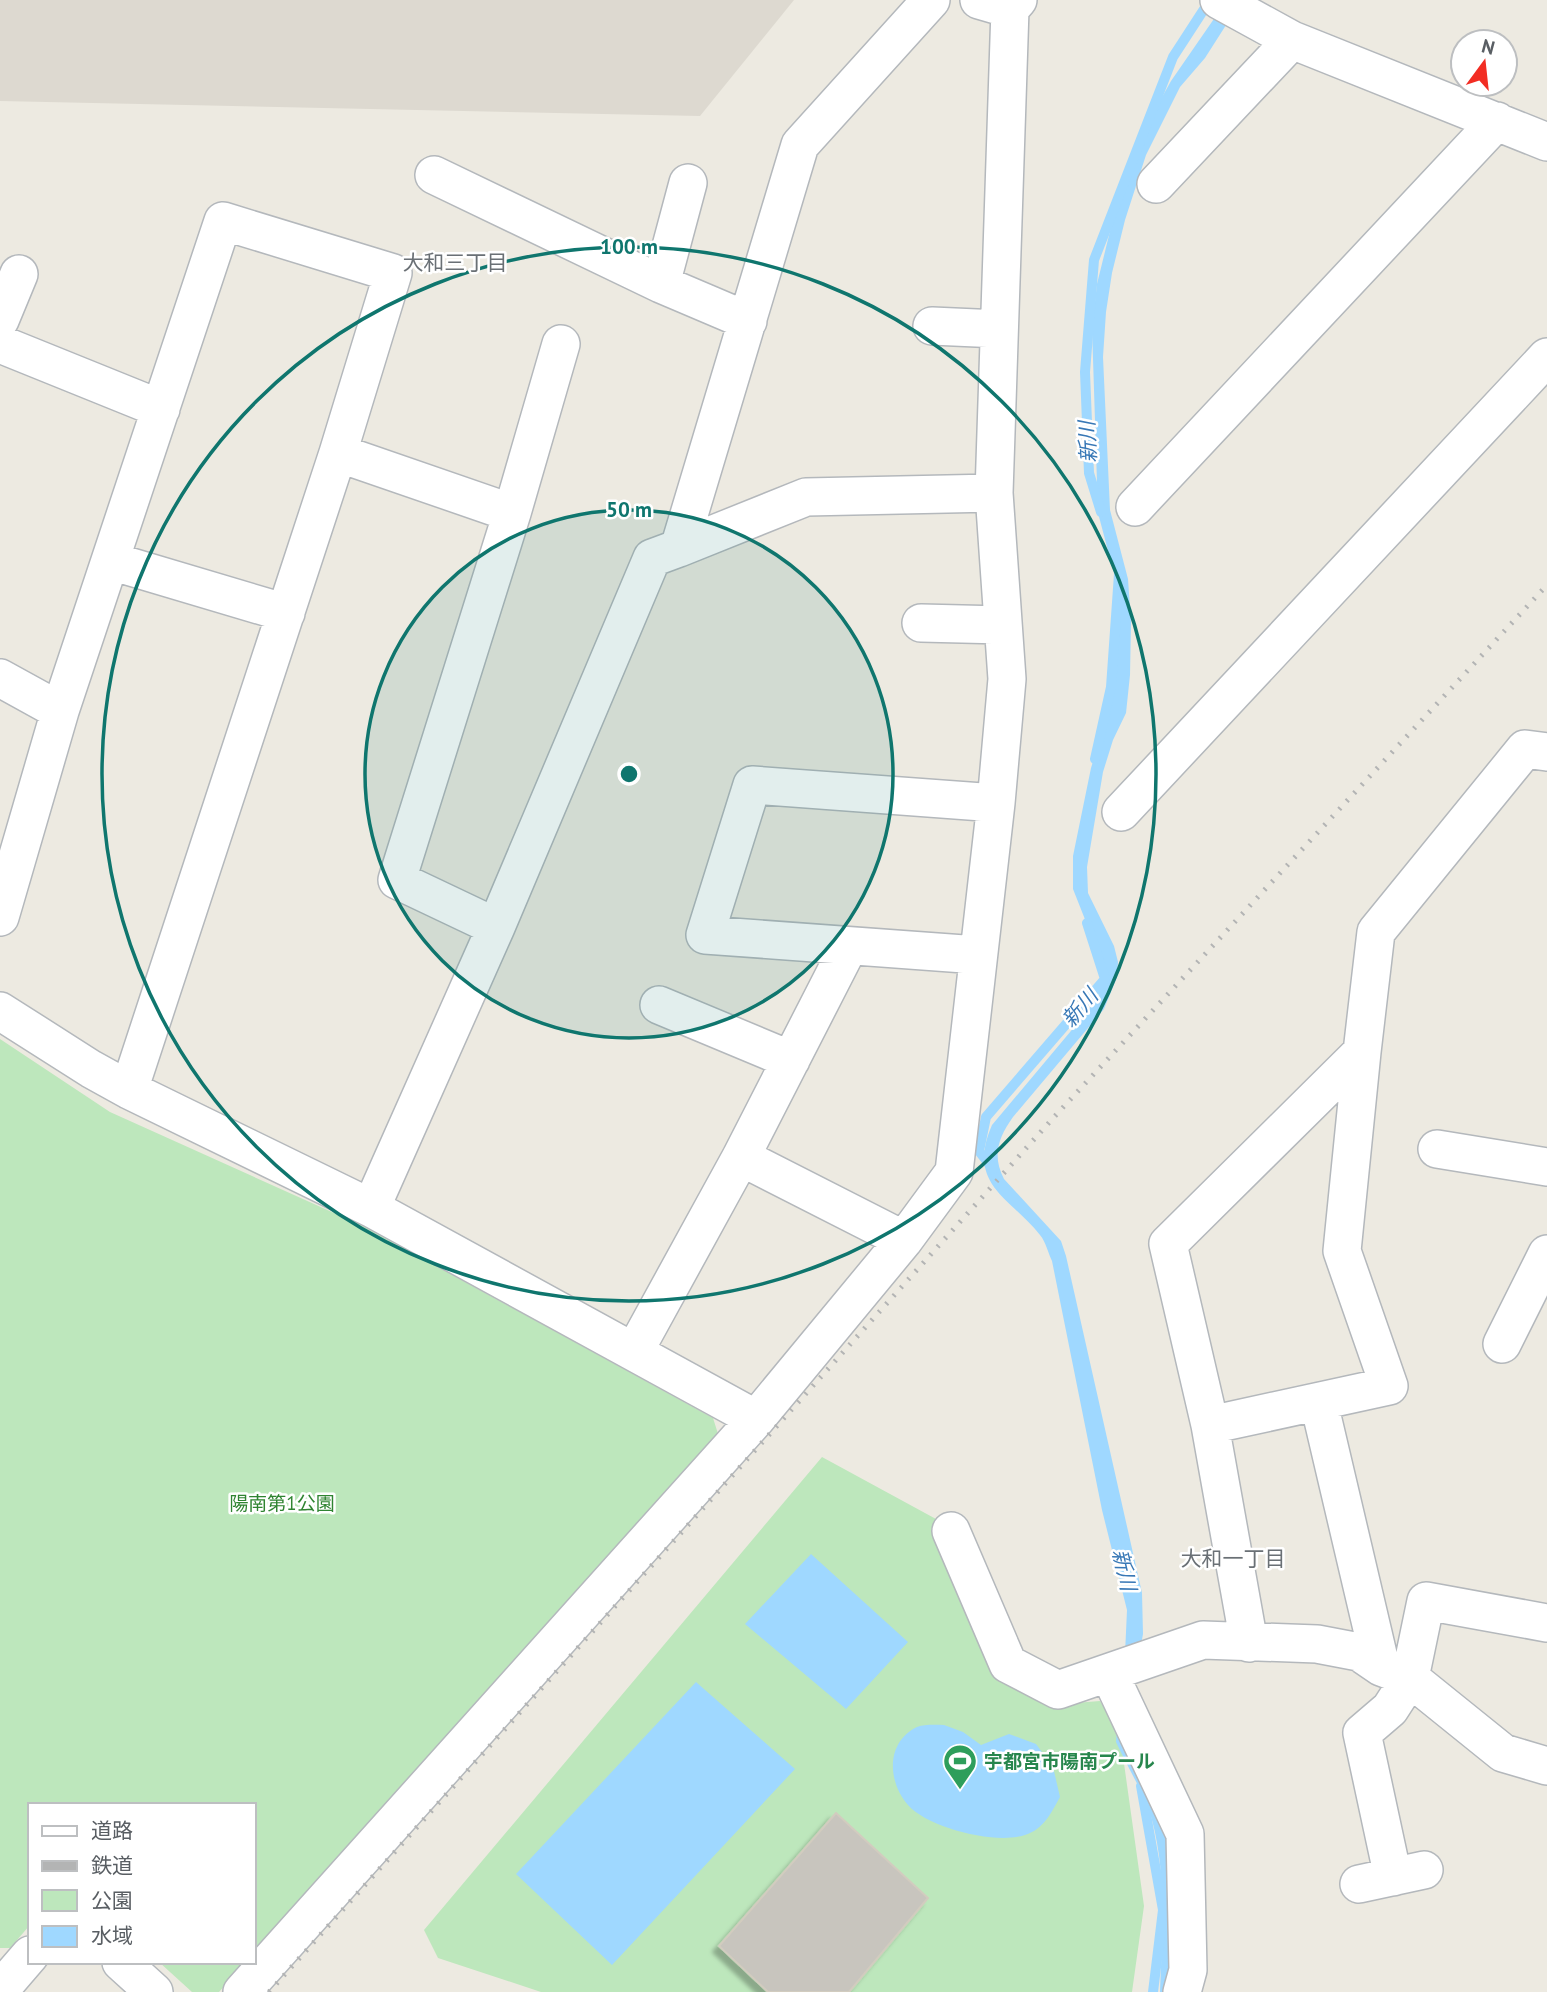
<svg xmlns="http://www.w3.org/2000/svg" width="1547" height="1992" font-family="'PT Sans','Noto Sans JP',sans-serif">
	<defs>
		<filter id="shadow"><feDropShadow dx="-6" dy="6" stdDeviation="2" flood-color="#0004"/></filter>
	</defs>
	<rect width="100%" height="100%" fill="#edeae1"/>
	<path fill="#ddd9d0" d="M0 0H794L700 116 0 101Z"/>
	<path fill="#bde7bc" d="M0 1039 110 1112 363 1226 713 1418 719 1437 254 1954V1805H30V1925L10 1948H0Z
		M822 1457 936 1519 1002 1675 1062 1704 1100 1701 1120 1735 1144 1906 1132 1992H541L438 1958 424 1930Z
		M159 1962H246L219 1992H192Z"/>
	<path fill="#9fd8ff" d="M1227 0H1242L1205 58 1180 87 1146 155 1125 220 1112 273 1106 312 1103 357 1110 510 1128 579 1131 622 1130 675 1126 713 1113 740 1103 772 1087 867 1088 893 1114 946 1118 962 1117 977 1104 1009 1013 1117C998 1138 992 1156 1004 1179L1061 1241 1066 1256 1142 1593 1143 1634 1139 1656 1125 1654 1127 1610 1102 1510 1052 1261C1048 1253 1046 1242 1040 1235 1010 1197 966 1185 992 1125L1086 1013 1098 997 1102 980 1103 965 1073 889V856L1091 768 1107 716 1114 682 1119 616V592L1098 513 1092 328 1097 284 1115 211 1151 117 1171 81Z
		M811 1554 908 1642 846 1709 745 1624Z
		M696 1682 795 1769 612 1965 516 1874Z
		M944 1725 963 1732 981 1745 1009 1734 1036 1744 1053 1767 1060 1797C1051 1813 1044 1829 1025 1835 996 1845 928 1828 908 1805 887 1781 886 1742 917 1727 925 1724 936 1725 944 1725Z
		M1117 1729 1172 1850V1992H1160C1162 1935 1167 1876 1152 1820 1145 1795 1127 1766 1116 1742Z"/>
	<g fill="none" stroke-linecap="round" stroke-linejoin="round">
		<path stroke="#9fd8ff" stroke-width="10" d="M1101 512 1089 473 1085 372 1094 260 1173 57 1210 0
			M1095 759 1111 687 1119 574
			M993 1169 979 1151 986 1117 1105 979 1087 923
			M1141 1786 1163 1910 1153 1992"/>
	</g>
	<path fill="#c8c5be" stroke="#d2ccbf" stroke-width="2" filter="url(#shadow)" d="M836 1813 928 1898 849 1992H768L719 1946Z"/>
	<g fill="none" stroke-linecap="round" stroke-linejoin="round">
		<g stroke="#b4b8bc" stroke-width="40">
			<path id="street" d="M979 0 1010 9 1018 0
				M1219 0 1292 40 1547 142
				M434 175 661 284 748 321
				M1156 184 1292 40
				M661 284 688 183
				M0 320 19 274
				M932 326 999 329
				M0 344 161 409
				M338 453 512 513 561 344
				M1135 507 1497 121
				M679 548 806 497 994 493
				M111 561 286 613
				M921 623 1003 625
				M0 678 60 711
				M1121 812 1547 357
				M0 917 60 711 223 221 393 273 338 453 129 1090
				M496 927 397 880 512 513
				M978 955 705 935 752 785 996 803
				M659 1005 791 1060
				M0 1011 91 1069 129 1090 371 1208
				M1437 1149 1547 1167
				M741 1157 904 1240
				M1502 1344 1547 1254
				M634 1352 741 1157 849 946
				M1319 1403 1381 1667
				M756 1419 371 1208 496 927 652 558 679 548 800 145 931 0
				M1210 1425 1389 1386 1342 1251 1362 1052 1376 932 1525 749 1547 752
				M951 1531 1008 1664 1058 1690 1203 1640 1317 1644 1359 1652 1381 1667 1410 1678 1503 1753 1547 1766
				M1249 1643 1210 1425 1168 1244 1362 1052
				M1109 1673 1185 1834 1188 1970 1182 1992
				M1393 1877 1362 1733 1390 1709 1410 1678 1426 1601 1547 1623
				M1359 1884 1424 1870
				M121 1962 154 1992
				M5 1984 30 1955
				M242 1992 756 1419 904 1240 954 1172 996 803 1007 679 994 493 1010 9"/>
		</g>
		<use href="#street" stroke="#fff" stroke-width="37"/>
		<path stroke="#b3b4b4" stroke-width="5" stroke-dasharray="2 9" stroke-linecap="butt" d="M269 1992 1055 1116 1547 585"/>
	</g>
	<circle cx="629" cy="774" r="264" fill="#0f766e" fill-opacity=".12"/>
	<g fill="none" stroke="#0f766e" stroke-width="3.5">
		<circle cx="629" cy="774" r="264"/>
		<circle cx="629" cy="774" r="527"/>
	</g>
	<defs>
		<g id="stadium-pin" transform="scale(1.75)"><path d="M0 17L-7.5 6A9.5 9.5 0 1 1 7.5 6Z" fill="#2e9e5b" stroke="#fff"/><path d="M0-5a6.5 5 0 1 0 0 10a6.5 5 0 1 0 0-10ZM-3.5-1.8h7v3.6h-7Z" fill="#fff"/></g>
	</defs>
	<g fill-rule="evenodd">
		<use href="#stadium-pin" x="960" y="1761"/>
	</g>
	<g text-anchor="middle" stroke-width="5" stroke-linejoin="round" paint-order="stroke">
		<g font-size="19" fill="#2f8431" stroke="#fff">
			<text x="282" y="1510">陽南第1公園</text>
		</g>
		<g font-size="19" font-weight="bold" fill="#27864d" stroke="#fff" text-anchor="start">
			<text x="984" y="1768">宇都宮市陽南プール</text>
		</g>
		<g font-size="21" fill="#6a7075" stroke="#fff">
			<text x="455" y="270">大和三丁目</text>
			<text x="1233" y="1566">大和一丁目</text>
		</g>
		<g font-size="21" font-style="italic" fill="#3878b6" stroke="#fff">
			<text transform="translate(1088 442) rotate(-93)" y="7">新川</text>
			<text transform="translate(1080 1008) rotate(-49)" y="7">新川</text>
			<text transform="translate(1124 1570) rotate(77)" y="7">新川</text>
		</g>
	</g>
	<circle cx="629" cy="774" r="10" fill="#0f766e" stroke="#fff" stroke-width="3.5"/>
	<g font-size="21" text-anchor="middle" font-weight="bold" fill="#0f766e" stroke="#fff" stroke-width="5" stroke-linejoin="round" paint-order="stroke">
		<text x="629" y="254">100 m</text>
		<text x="629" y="517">50 m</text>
	</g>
	<rect x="28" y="1803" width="228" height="161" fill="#ffffff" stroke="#bdbfc1" stroke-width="2"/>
	<rect x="42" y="1826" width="35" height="10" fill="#ffffff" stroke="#bdbfc1" stroke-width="2"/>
	<text x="91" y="1838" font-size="21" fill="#595e63">道路</text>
	<rect x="42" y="1861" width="35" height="10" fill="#b3b4b4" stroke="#bdbfc1" stroke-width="2"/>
	<text x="91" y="1873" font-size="21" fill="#595e63">鉄道</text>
	<rect x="42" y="1890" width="35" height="21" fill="#bde7bc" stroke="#bdbfc1" stroke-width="2"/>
	<text x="91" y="1908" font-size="21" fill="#595e63">公園</text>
	<rect x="42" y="1926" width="35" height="21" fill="#9fd8ff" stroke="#bdbfc1" stroke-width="2"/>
	<text x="91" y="1943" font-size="21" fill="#595e63">水域</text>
	<g transform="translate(1484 63) rotate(15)"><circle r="33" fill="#ffffff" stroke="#bdbfc1" stroke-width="2"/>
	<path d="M0-5L12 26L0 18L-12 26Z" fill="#f22d23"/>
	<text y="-10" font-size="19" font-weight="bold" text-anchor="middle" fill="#595e63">N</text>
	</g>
</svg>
